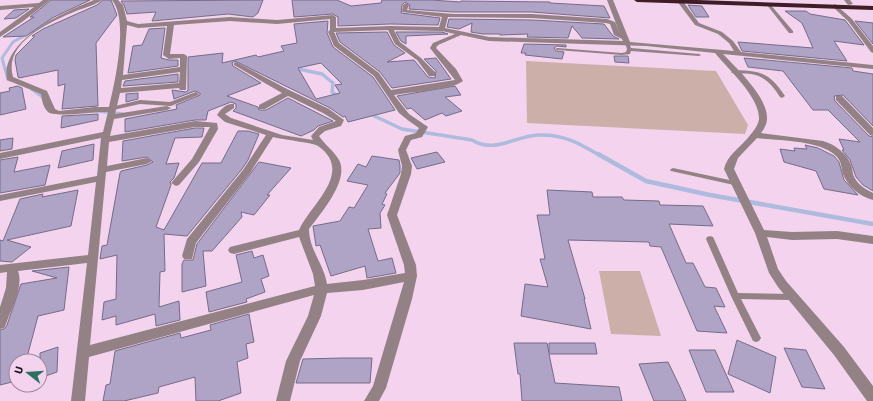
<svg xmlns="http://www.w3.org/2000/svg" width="873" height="401" font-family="Signika,sans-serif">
	<rect width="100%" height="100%" fill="#f3d3ed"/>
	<path fill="#ccafa9" d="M526 61 716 71 748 125 745 134 527 123Z
		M599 271H640L661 336 611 334Z"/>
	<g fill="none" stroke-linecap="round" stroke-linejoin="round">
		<path stroke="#afbbde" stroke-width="3" d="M294 68 297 69
			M5 69 2 58 13 42 52 20"/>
		<path stroke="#afbbde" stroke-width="3.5" d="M5 68 8 79 11 80
			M294 68 322 74 333 83 332 92 340 98
			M32 89 43 97 44 101
			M98 111 122 114
			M368 113 402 129 472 140C494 154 515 136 538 135 563 134 579 143 599 155"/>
		<path stroke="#afbbde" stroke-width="4.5" d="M598 154 646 181 710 195 873 224"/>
	</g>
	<path fill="#b0a4c6" stroke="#776b8a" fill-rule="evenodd" d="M51 0H90L52 18 26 36 3 37 34 17H30Z
		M103 0H111L117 15 96 43 98 106 62 109 65 84 58 86V70L19 78 18 77 15 60 16 55 35 36H32L43 29 97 5Z
		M263 0 258 13 253 17 228 14 152 21 156 12 127 14 124 5 121 1Z
		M292 0H337L351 6 381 3 382 0H431L460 2 461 1 550 2V3L604 6 610 18 532 12H454L409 9 410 5 405 2 402 5 401 13 440 18 438 25 390 24 338 26V17L333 14 294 17Z
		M688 5 702 6 709 17H696Z
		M29 9 16 18 4 19 14 10Z
		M785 11H806L810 14 845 20 864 45 834 41 847 61 742 51 738 42 813 48 802 23Z
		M449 19 532 20 604 24 613 36 619 39 582 38 572 26 568 38 527 37 528 34 500 35V34H483L471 32 472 23 459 29 447 27Z
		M328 21 327 33 333 47 373 77 395 110 348 122 345 116 343 117 330 108 235 61 232 63 233 66 261 83 227 96 258 107 259 110H266L288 98 333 121 318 126 314 130 301 136 233 111 236 108V104L231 102 208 111 206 120H195L125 132V119L177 109 176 105 200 95V93L195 91 174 99 172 90 186 92 188 90V57L223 53 222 63 256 55 258 57 284 51 281 46 297 43 294 24ZM321 63 342 84 335 85 340 93 316 99 298 68Z
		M855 21 873 23V44Z
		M165 28 161 58 169 60H178V66L128 73 133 46 142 45 149 29Z
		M387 32 394 45 405 53 387 62 414 60 428 77 435 78 436 71 424 59 436 58 451 79 392 88 380 72 340 42 336 33Z
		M396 32H442L448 34 406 36V44L401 41Z
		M524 44 566 45V47L557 46 554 48 556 51 564 52 562 59 525 55 526 53H521Z
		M614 56H628L629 63 615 62Z
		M744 58 852 68 853 71 873 74V126L843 95 834 96 835 101 869 136 873 137V191L863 185 856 177 850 160 842 150H844L839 139 860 142 828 110H813L783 71 748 67Z
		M178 74V82L123 86 125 81Z
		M18 86 22 88 26 109 0 115V93L10 91 9 88Z
		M455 86 461 95 445 97 462 111 446 116 442 113 425 120 411 108 407 109 397 96Z
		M138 93V99L126 102V94Z
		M98 114V120L61 128 62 116Z
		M195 128H204L202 137 175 138 166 164 179 163 174 178 170 182 171 185 156 227 164 230 202 163H221L238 131H248L259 134 248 160 242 169 187 236 164 234 165 271 160 272 159 307 179 301 180 320 156 326 155 314 116 325V316L102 320 104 302 116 299 117 255 100 259 102 246 107 245 120 173 121 171 147 165 153 162 147 157 122 161 123 141Z
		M13 138 12 149 0 151V140Z
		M94 144 93 160 58 168 62 151Z
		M805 145 818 148 834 156 839 162 844 180 858 195 824 189 816 171 784 162 780 149 795 151 794 148 807 149Z
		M437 152 445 162 417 169 411 158Z
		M372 156 399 160 400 166V173L385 193 387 194 382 204 385 205 380 213 381 228 368 229 378 261 392 258 396 273 367 278 365 266 331 276 320 245 316 246 313 226 340 221 349 207 354 208 368 185 347 181 358 164 366 167Z
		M18 157 14 172 50 165 45 185 0 193V160Z
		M259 162 291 168 267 195H270L254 215 241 212 242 217 212 251H203L206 286 182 292V264L184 260H193L197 244Z
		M78 190 71 226 7 240 31 247 12 262 0 261V240L3 241 20 199 43 194 42 197Z
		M547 190 592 192 593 197H622L624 200 659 201 660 205 703 206 713 226 669 224 686 263H693L705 287 716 288 725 307 714 306 727 333 697 331 661 247 650 246 649 242 568 240 585 299H584L591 329 521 316 525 284 548 287 540 259H545L537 215H550Z
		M252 251 254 258 263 255 269 276 261 279 265 292 246 299 247 302 209 312 206 292 242 282 236 255Z
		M69 267 64 310 38 316 26 361H16V381L0 385V330L4 329 7 325 21 284 57 278 32 271Z
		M249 314 254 342 246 344 248 358 237 362 241 393 218 401H196L195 377 159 387 158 393 124 401H103L106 385 110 384 115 351 180 333 181 338 211 330 210 325Z
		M737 340 776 357 770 393 728 374Z
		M514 343H547L549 353V343H595L597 354H549L555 383 619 387 622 401H522L520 374H518Z
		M58 347 57 372 40 378V353Z
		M784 348 806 350 825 389 802 387Z
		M689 350H715L734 392H706Z
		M342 358H372L370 383H296L303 359Z
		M668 362 680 387 686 401H654L639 364Z"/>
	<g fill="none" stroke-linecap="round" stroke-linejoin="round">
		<path fill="#938185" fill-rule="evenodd" d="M767 3H769L793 31V33H789L767 5Z
			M625 43H629L631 48 699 54 701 55 699 56 631 51 630 54 622 55 557 50 555 49 557 48 622 53 626 52 627 49Z
			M734 70C762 71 769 73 785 96L782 98 780 97C773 86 765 76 751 74 745 73 739 74 732 73L731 72Z
			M196 92 199 94 198 95 171 106 140 104 113 110 110 108 111 107 140 100 170 102Z
			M673 168 734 181 737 183 734 185 671 171 670 170 671 169Z
			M710 236 713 237 714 239 738 293 792 294 795 295 796 297 795 299 792 300 741 299 761 338 759 341 756 342 753 341 731 296 706 239 707 237Z"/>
		<path fill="#938185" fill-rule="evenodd" d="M43 0H50L22 22 0 37V32L34 7 0 10V6L39 3Z
			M94 0H102C95 5 84 8 76 11 50 22 3 42 13 77L47 91 55 109 59 111 95 107H109C115 82 129 20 112 0H118L123 5 127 21 138 24 230 17 277 20 333 15 336 17V28L390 26 439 27 442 17 402 12 403 5 406 3 409 5 407 10 454 14H532L607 19 615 22 620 34 607 0H613L630 42 734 51 729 43 718 34 695 25 677 1 682 0 699 23 722 32 733 41 741 52 873 65V69L723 54C737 69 768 97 767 119 767 124 764 129 761 133L823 141C834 144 847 153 851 165 853 170 852 175 856 180 860 186 867 190 873 193V200C861 197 848 187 843 174 841 167 842 161 835 155 818 140 779 141 757 138L738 158 734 169 764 230 792 232 837 231 873 236V244L837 239 792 240 767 237 778 269 786 281 844 347 873 386V401H867L834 355 778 287 769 273 755 233 724 169C727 156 738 149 746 140 751 134 758 127 759 119 760 97 728 69 715 53L646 46 489 41 461 35 438 45 436 48 456 69 463 81C453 90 409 92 394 95L409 114 428 127 422 137 411 140 406 150 412 166 411 174 397 215 416 265 417 276 412 299 386 388 379 401H364L373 386 404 282 363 290 327 293 321 316 300 361 290 401H276L286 361 308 316 314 295 89 357 85 401H71L87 263 18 271C24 287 11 309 6 324L4 328 0 329V307L6 288 7 272 0 273V265L88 255 96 182 0 201V195L97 176 101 138 0 159V153L103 132 108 112C95 111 56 118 48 112 43 107 42 100 41 94L7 80C0 39 67 11 94 0ZM448 17 532 18 606 23 610 24 614 35 622 39 623 41 489 37 445 28ZM330 19V30L328 32 334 46 374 76 399 113 409 121 419 128 416 133 405 136 398 150 402 166 401 174 387 215 404 265 405 273 363 280 327 284C324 264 309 250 309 229 320 214 350 180 339 160 334 151 325 145 319 136L325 131 341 126 344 120 329 109 287 89 236 62 234 63V65L282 93 259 105V109H265L288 96 323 113 336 121 319 127 311 136 313 140 282 135 231 118 225 114 234 108V104C226 103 221 109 217 115L225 122 266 135 243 170 187 239 182 256 184 259H192L196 243 250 173 273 137C283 140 311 142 318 146 355 172 310 205 299 230L234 246 230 247 228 250 230 253 234 254 299 237 313 274 315 286 90 345 106 172 147 164 152 161 147 158 107 166 109 142 195 127H210L192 159 171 183 176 186 179 185 199 162 218 129 217 123 195 121 110 136 114 119 167 110 171 108 167 106 115 114 120 93 179 88 180 90H186L187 56 184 54H170L174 25 230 21 277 24ZM127 25 138 28 167 26 163 55 169 59 180 58V67L123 75ZM388 30 395 44 417 60 429 76H435V72L421 58 400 42 394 30 442 31 455 34 433 43 430 48 455 80 391 90 379 73 339 43 334 32ZM180 72 179 83 121 88 122 80Z
			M844 0H850L853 4 848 5Z
			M835 4 852 19 873 46V53L871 52 848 21 833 7 832 6Z
			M836 96H842L873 128V136L870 135 836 100Z"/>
		<path fill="#3e1d27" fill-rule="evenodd" d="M634 0H697L873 6V10L637 2Z"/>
	</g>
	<g transform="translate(28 373) rotate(287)"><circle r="19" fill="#f3d3ed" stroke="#9f879a"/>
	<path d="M0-3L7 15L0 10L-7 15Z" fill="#2b7063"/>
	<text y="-6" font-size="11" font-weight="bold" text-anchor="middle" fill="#20151e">U</text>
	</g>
</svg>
